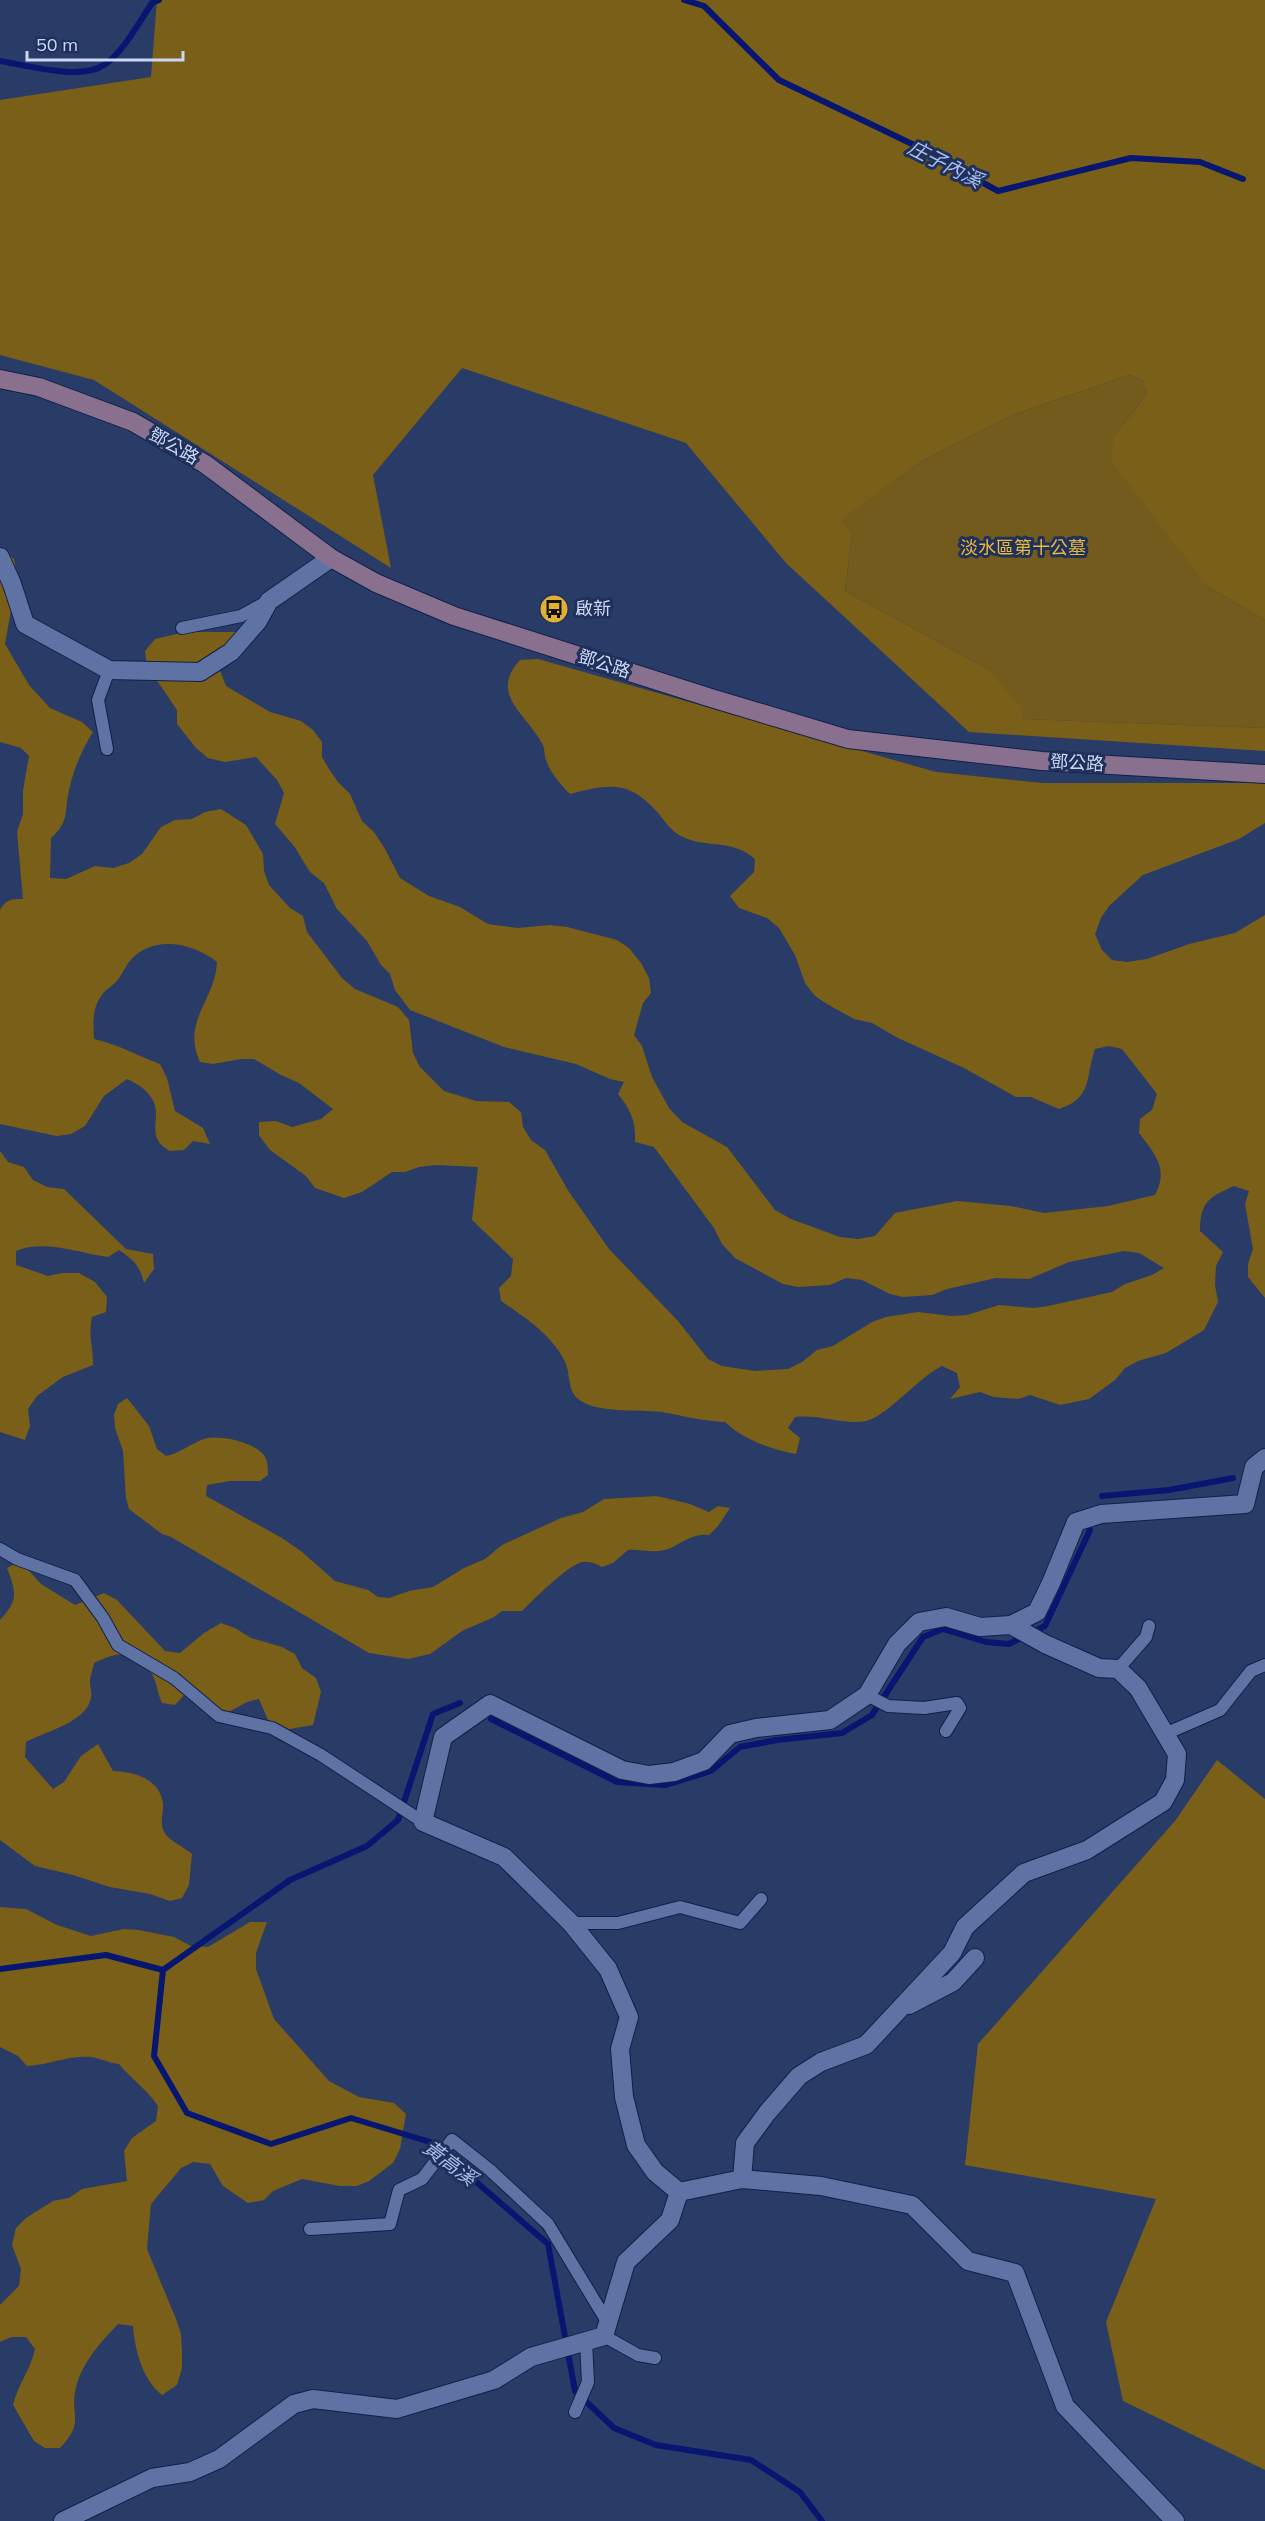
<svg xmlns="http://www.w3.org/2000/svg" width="1265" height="2521" font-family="Mulish,'Noto Sans TC',sans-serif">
	<rect width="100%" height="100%" fill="#293b67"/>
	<path fill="#735a1d" d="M1129 375 1142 380 1147 394 1114 436 1207 586 1265 620V728L1023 719 986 668 845 591 852 533 840 520 922 461 1012 415Z"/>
	<path fill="#7a5f18" d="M157 0H1265V620L1207 586 1111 461 1114 436 1147 394 1142 380 1129 375 1012 415 922 461 841 520 852 533 845 591 986 668 1020 705 1023 719 1265 728V751L969 732 786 563 686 443 462 368 373 475 391 568 94 380 0 355V100L151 77Z
		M0 548 14 559 17 576 5 644 29 685 50 708 82 722 93 732C82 749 73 771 69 790 64 812 70 821 51 838L50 878 66 879 95 866 113 868 129 863 142 854 161 827 175 820 192 819 205 812 221 809 246 825 263 854 264 871 269 885 290 908 303 916 307 932 342 978 355 989 398 1007 409 1020 413 1053 420 1067 444 1091 476 1101 509 1102 521 1112 523 1127 531 1140 545 1150 569 1192 609 1249 678 1321 708 1359 722 1366 755 1371 788 1369 802 1362 817 1350 833 1346 872 1322 886 1317 918 1312 952 1316 967 1315 999 1305 1034 1308 1048 1306 1112 1292 1125 1284 1152 1275 1164 1268 1139 1253 1124 1251 1069 1262 1029 1279 996 1278 947 1289 932 1295 903 1297 890 1294 862 1280 846 1278 830 1285 798 1287 783 1284 735 1258 722 1244 714 1228 654 1147 635 1142C636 1122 631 1110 618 1094L624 1082 610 1079 576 1064 504 1047 410 1010 395 990 390 974 381 965 367 941 337 909 324 883 310 872 294 846 275 824 284 793 277 780 256 757 225 762 208 758 196 748 177 724V710L147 666 145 651 155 639 186 632H237L219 668 226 686 270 712 301 721 313 730 322 742V757L329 769 338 782 350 794 362 821 374 832 385 849 400 878 429 896 460 907 488 924 518 928 550 925 567 927 617 940 629 948 641 963 649 978 651 993 643 1003 634 1035 642 1046 652 1077 669 1108 682 1122 727 1147 775 1210 791 1219 840 1237 858 1239 875 1236 895 1213 957 1201 1011 1206 1044 1213 1108 1206 1155 1195C1169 1169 1155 1154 1139 1133L1140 1119 1152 1110 1157 1094 1122 1049 1109 1046 1095 1049C1085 1078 1093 1098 1059 1109L1031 1097H1016L964 1068 898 1038 872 1023 854 1019 827 1004 815 996 805 983 795 955 779 928 767 918 739 908 730 896 754 872 755 859C732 838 705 849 681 836 671 831 665 821 658 813 629 780 609 784 570 794 560 784 551 774 546 760 544 754 545 748 542 743 525 713 489 694 520 660L538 659 936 772 1043 783H1265V823L1239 839 1143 875 1109 906 1101 918 1095 934 1102 950 1112 960 1127 962 1147 959 1189 944 1235 933 1265 915V1298L1248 1277V1264L1253 1249 1245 1204 1249 1191 1234 1186C1209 1197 1200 1202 1200 1231L1223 1252 1216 1266 1215 1285 1218 1302 1204 1330 1166 1353 1138 1361 1125 1368 1115 1380 1089 1399 1060 1405 1030 1395 1018 1399 994 1397 980 1392 950 1399 960 1387 957 1373 942 1366C919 1377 886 1417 866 1421 843 1425 819 1414 795 1417L788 1428 800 1438 796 1454C770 1449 744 1440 725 1422 703 1421 683 1416 662 1412 639 1409 594 1414 577 1398 567 1389 571 1372 564 1360 551 1334 524 1317 501 1301L499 1288 511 1276 513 1259 472 1220 478 1167 435 1165 419 1167 405 1172H392L362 1192 344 1198 315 1188 306 1176 270 1150 259 1135V1122L276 1121 292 1127 321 1119 333 1109 299 1083 281 1075 254 1059H241L213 1064 200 1062C181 1021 216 999 217 962 193 942 151 934 129 962 125 967 123 973 119 978 116 983 110 987 105 991 92 1005 93 1021 94 1039 118 1044 138 1056 160 1064L167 1078 175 1111 203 1128 210 1144 193 1141 184 1150 170 1151C167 1149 161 1146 159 1142 153 1133 156 1123 156 1113 156 1096 141 1085 127 1079L104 1096 85 1126 71 1134 57 1136 0 1124V910C6 899 12 899 23 899L17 832 23 814V791L29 756 21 748 0 742Z
		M0 1151 8 1162 24 1167 33 1180 47 1187 64 1189 126 1249 153 1254 154 1269 144 1283C140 1266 133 1259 119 1250L108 1257C78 1253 45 1239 16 1251V1265L48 1276 62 1273H79L95 1282 107 1297 106 1312 92 1317C88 1337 93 1345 93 1365L63 1377 37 1396 28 1409 30 1426 25 1440 0 1432Z
		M127 1398 149 1426 157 1449 166 1456C182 1453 193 1441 208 1438 223 1436 251 1442 262 1453 268 1459 268 1466 268 1475L260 1481H230L207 1485 206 1496 282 1538 302 1552 335 1581 368 1590 378 1597 389 1598 409 1591 433 1587 464 1568 485 1559 502 1545 561 1518 583 1512 604 1499 657 1496 690 1504 709 1512 718 1506 730 1508 718 1526 709 1535C688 1532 677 1550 658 1551 648 1552 638 1549 628 1550L613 1563 602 1567C596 1564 590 1561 583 1562 570 1563 533 1600 522 1611H502L494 1617 462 1631 430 1654 408 1659 369 1653 171 1537 162 1534 129 1509 126 1498 123 1451 115 1428 114 1415 118 1404Z
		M20 1561 41 1584 75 1605 104 1593 117 1600 165 1651 180 1653 204 1633 221 1623 235 1628 251 1638 282 1647 295 1654 302 1668 316 1678 321 1692 313 1725 284 1730 271 1727 259 1699 247 1702 221 1716 185 1694 175 1705 162 1703C158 1695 157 1684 153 1676 138 1647 119 1651 94 1663 93 1669 90 1676 90 1682 90 1687 92 1692 91 1697 88 1722 46 1731 26 1742L25 1757 53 1789 64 1782 81 1756 98 1744 113 1771C134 1772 159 1778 163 1803 164 1814 158 1825 166 1835 170 1840 186 1849 192 1854L189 1885 182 1898 170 1901 150 1894 110 1887 73 1875 35 1866 0 1840V1620C19 1600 16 1592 7 1568Z
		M1217 1760 1265 1799V2470L1123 2401 1106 2322 1156 2199 965 2165 978 2044 1175 1821Z
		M0 1907 26 1909 57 1925 91 1936 124 1929 139 1930 174 1937 191 1946 208 1947 250 1922H267L256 1953V1969L274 2019 329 2081 359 2097 394 2103 406 2114 400 2149 393 2163 369 2181 357 2186H340L302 2179 273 2191 264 2200 248 2203 223 2186 210 2164 193 2162 181 2168 151 2204 147 2249 176 2319 181 2334 182 2352V2368L177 2385 162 2395C142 2379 135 2350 133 2326L118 2324C101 2342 83 2361 76 2387 69 2416 86 2421 60 2448H45L34 2441 13 2405C18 2384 31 2369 35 2349L26 2337H11L0 2342V2305L19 2286 21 2269 12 2245 16 2228 26 2218 53 2201 69 2198 82 2189 127 2181 124 2151 132 2138 156 2121 158 2106C147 2089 131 2079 119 2064 109 2063 100 2058 91 2057 69 2055 49 2065 27 2066L18 2056 0 2047Z"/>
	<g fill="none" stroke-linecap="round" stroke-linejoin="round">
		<path stroke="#071671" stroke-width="6" d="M684 0 704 6 779 80 910 143 998 191 1131 158 1200 162 1243 179
			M0 61C26 65 81 81 104 65 122 54 140 21 152 3L159 0
			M1102 1496 1169 1490 1233 1478
			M1033 1632 1045 1626 1090 1530
			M491 1719 617 1782 666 1785 711 1771 740 1747 777 1740 842 1733 872 1715 923 1637 943 1629 986 1642 1009 1644 1023 1637
			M0 1969 106 1955 163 1970
			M163 1970 154 2056 187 2113 271 2144 351 2118 430 2142 548 2244 575 2391 614 2428 656 2445 751 2460 800 2492 822 2521
			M163 1970 290 1880 367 1846 398 1820 433 1714 460 1703"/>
		<g stroke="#11204a" stroke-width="14">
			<path id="lane" d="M182 628 241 616 268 601
				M107 749 98 700 109 670
				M0 1549 17 1559 75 1580 103 1618 118 1645 174 1678 219 1716 272 1728 321 1755 423 1822
				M1118 1669 1146 1637 1149 1626
				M867 1695 888 1706 924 1708 957 1703 960 1708 946 1731
				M1165 1734 1220 1710 1251 1671 1265 1665
				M571 1923H618L680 1907 740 1923 761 1899
				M310 2229 390 2224 399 2190 422 2179 452 2140 490 2170 548 2224 608 2323
				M604 2336 638 2355 655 2358
				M575 2412 588 2382 586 2342"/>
		</g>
		<g stroke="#11204a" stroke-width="20">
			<path id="street" d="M0 557 12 584 25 624 109 670 200 672 231 652 258 621 269 601 331 558
				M909 2005 953 1982 975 1958
				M742 2179 745 2143 767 2113 799 2076 821 2062 866 2045 952 1953 965 1927 1024 1873 1087 1850 1163 1802 1175 1780 1177 1754 1138 1688 1118 1669 1099 1668 1045 1644 1011 1625
				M63 2521 152 2478 190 2472 219 2459 294 2404 313 2399 397 2409 494 2380 531 2357 604 2336 626 2262 670 2220 679 2192
				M1175 2521 1065 2406 1015 2273 968 2261 912 2205 821 2186 742 2179 679 2192 655 2172 636 2145 624 2097 620 2049 629 2017 608 1969 571 1923 504 1857 423 1822 443 1737 490 1704 622 1770 649 1775 674 1772 704 1761 730 1734 756 1728 830 1720 867 1695 897 1644 919 1622 946 1617 980 1627 1011 1625 1037 1612 1051 1583 1076 1522 1101 1514 1245 1504 1254 1467 1265 1458"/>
		</g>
		<g stroke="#11204a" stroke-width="20">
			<path id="secondary" d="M0 379 39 387 133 422 205 464 331 558 376 583 454 616 711 698 848 739 1042 761 1265 774"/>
		</g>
		<use href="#lane" stroke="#5e73a3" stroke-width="12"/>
		<use href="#street" stroke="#5e73a3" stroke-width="18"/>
		<use href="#secondary" stroke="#89708f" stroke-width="18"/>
	</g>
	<defs>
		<g id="bus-disc" transform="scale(1.5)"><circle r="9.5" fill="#e0b034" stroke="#1f305b"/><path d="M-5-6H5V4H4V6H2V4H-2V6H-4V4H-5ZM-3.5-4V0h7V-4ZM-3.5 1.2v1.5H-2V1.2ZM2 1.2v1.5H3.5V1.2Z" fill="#111"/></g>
	</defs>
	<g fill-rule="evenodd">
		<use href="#bus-disc" x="554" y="609"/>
	</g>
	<g text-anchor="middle" stroke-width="6" stroke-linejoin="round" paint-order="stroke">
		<g font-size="18" fill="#ccd8f3" stroke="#1f305b">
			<text transform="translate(174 446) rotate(30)" y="6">鄧公路</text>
			<text transform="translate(604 664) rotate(18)" y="6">鄧公路</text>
			<text transform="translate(1077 763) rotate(3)" y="6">鄧公路</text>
		</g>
		<g font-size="18" fill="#eab83b" stroke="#1f305b">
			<text x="1023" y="554">淡水區第十公墓</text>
		</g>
		<g font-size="18" fill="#ccd8f3" stroke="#1f305b" text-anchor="start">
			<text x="575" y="615">啟新</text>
		</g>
		<g font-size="20" font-style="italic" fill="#a8beef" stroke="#1f305b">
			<text transform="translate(945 164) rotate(27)" y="7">庄子內溪</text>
			<text transform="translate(450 2163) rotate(37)" y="7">黃高溪</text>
		</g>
	</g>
	<path d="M27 51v9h156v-9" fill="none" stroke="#ccd8f3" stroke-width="3"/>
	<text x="36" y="51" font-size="18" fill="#ccd8f3" stroke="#1f305b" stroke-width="4.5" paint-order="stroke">50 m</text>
</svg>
